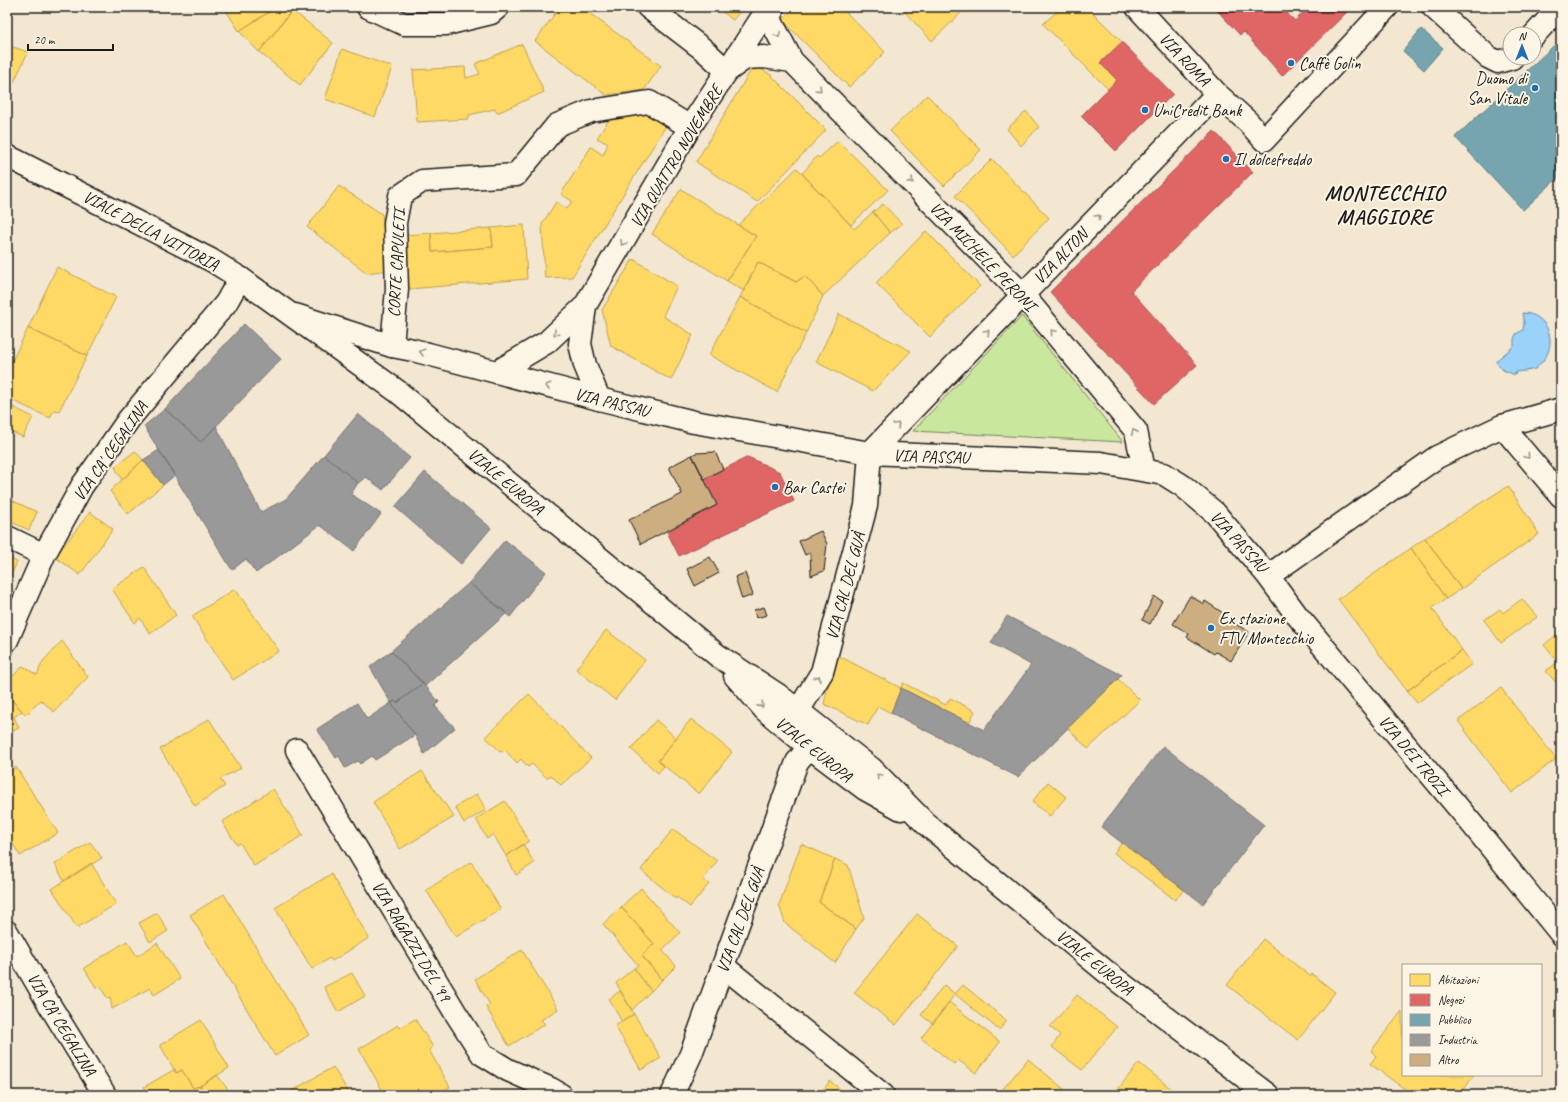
<svg xmlns="http://www.w3.org/2000/svg" width="1568" height="1102" font-family="Caveat,sans-serif">
	<rect width="100%" height="100%" fill="#f3e7d1"/>
	<filter id="ink" filterUnits="userSpaceOnUse"><feTurbulence type="fractalNoise" baseFrequency=".025" numOctaves="2"/><feDisplacementMap in="SourceGraphic" scale="8" xChannelSelector="R" yChannelSelector="G"/><feConvolveMatrix kernelMatrix="1 2 1 2 8 2 1 2 1" color-interpolation-filters="sRGB"/></filter>
	<g filter="url(#ink)">
		<path fill="#cae79e" stroke="#73825d" d="M1022 316 1123 442 913 431Z"/>
		<path fill="#9ad2f9" stroke="#6889a1" d="M1522 313C1549 313 1559 345 1541 363 1539 365 1537 368 1535 369 1529 371 1522 371 1516 372L1515 375 1503 370 1496 362 1497 360 1514 346V339L1516 334 1523 330 1524 323Z"/>
		<path fill="#ffd966" stroke="#bba050" d="M224 7H277L239 31Z
			M277 7H289L292 11 259 52 239 31Z
			M560 7H581L661 66 644 90 606 95 535 41Z
			M716 7H743L733 20Z
			M795 7H841L885 52 849 87 782 20Z
			M900 7H967L932 41Z
			M1062 7H1087L1122 42 1100 63 1117 80 1108 89 1043 24Z
			M292 10 333 43 300 85 259 52Z
			M522 44 544 92 497 113 495 109 469 115V119L417 122 413 70 465 67 466 78 480 74 475 64Z
			M7 45 28 52 7 97Z
			M342 49 392 67 375 117 325 99Z
			M754 65 771 75 826 130 757 202 696 162Z
			M927 95 981 150 944 186 890 131Z
			M650 111 667 124 572 277 545 278 542 224 556 202 567 209 572 201 561 194 591 147 603 155 608 144 597 138 611 117Z
			M1026 111 1039 127 1021 146 1007 129Z
			M838 141 888 190 851 225 802 174 817 156 819 158Z
			M992 159 1049 218 1013 255 955 196Z
			M797 168 854 229 873 212 890 233 823 296 805 276 796 282 758 262 744 291 727 281 756 236 738 225Z
			M339 186 382 214 388 270 367 273 307 227Z
			M681 189 756 236 727 281 652 234Z
			M883 204 902 224 890 233 873 212Z
			M524 225 527 279 409 289 405 235 431 233 432 252 493 247 491 228Z
			M491 228 493 247 432 252 431 233Z
			M926 231 980 286 930 337 876 283Z
			M633 259 677 286 663 316 693 335 671 380 611 346 602 310Z
			M758 262 796 282 805 276 823 296 806 333 740 297Z
			M57 267 116 297 87 356 28 328Z
			M740 297 806 333 777 392 709 355Z
			M839 314 911 351 873 391 816 362Z
			M28 328 87 356 59 411 54 410 50 418 7 398 8 385 7 384V360L11 363Z
			M7 404 33 417 23 437 7 430Z
			M135 451 143 460 122 480 115 467Z
			M143 460 163 485 128 514 110 491Z
			M1508 486 1539 534 1461 589 1425 538Z
			M7 498 37 512 29 530 7 520Z
			M90 512 113 529 80 575 55 557Z
			M1425 538 1461 589 1446 599 1411 548Z
			M1411 548 1446 599 1432 608 1462 650 1407 691 1338 599Z
			M7 557 17 562 7 584Z
			M144 567 176 615 150 634 140 618 135 623 112 589Z
			M235 589 279 651 233 680 192 616Z
			M1522 599 1537 617 1501 643 1484 620 1500 609 1503 613Z
			M606 630 645 660 615 700 576 669Z
			M1561 631V666L1544 645Z
			M62 641 88 677 54 712 41 700 26 715 7 695V682L23 666 37 675 43 661Z
			M1462 650 1472 664 1417 703 1407 691Z
			M835 654 901 688 891 713 878 706 868 725 824 704Z
			M1558 662 1561 666V688L1546 671Z
			M1118 679 1140 700 1088 749 1068 728Z
			M903 683 946 705 950 698 975 711 969 723 901 688Z
			M1501 688 1556 759 1512 793 1458 721Z
			M529 694 591 758 561 785 551 775 547 778 532 764 528 767 521 759 517 763 505 750 501 752 485 737Z
			M7 695 22 711 14 717 19 728 7 734Z
			M209 719 241 768 220 779 225 786 195 806 160 749Z
			M691 719 732 752 699 794 658 761Z
			M656 720 676 738 658 761 664 766 658 773 631 749Z
			M16 767 58 833 20 856 7 834V773Z
			M422 771 454 817 400 849 373 802Z
			M1048 782 1066 797 1050 816 1032 802Z
			M273 789 303 835 254 866 240 843 237 845 222 822Z
			M477 794 486 810 464 823 455 807Z
			M505 801 529 841 506 856 493 834 487 839 476 819Z
			M673 829 717 861 703 880 709 884 690 907 677 897 676 899 641 870Z
			M90 842 102 858 64 881 55 864Z
			M1122 843 1184 890 1175 900 1114 853Z
			M523 844 534 863 516 875 506 856Z
			M801 844 835 859 819 902 856 929 835 963 785 923 779 905Z
			M835 859 848 865 864 918 856 929 819 902Z
			M471 862 501 909 456 937 426 890Z
			M91 863 116 904 77 928 52 889Z
			M331 874 369 938 332 961 330 958 312 969 275 908Z
			M641 888 680 933 662 950 676 966 662 980 642 956 654 944 621 907Z
			M224 894 309 1035 275 1056 190 915Z
			M621 907 654 944 642 956 662 980 651 991 634 968 638 965 603 924Z
			M157 913 168 931 150 942 139 923Z
			M917 914 958 946 896 1025 854 993Z
			M1263 939 1310 976 1312 974 1335 992 1298 1040 1227 985Z
			M127 941 137 956 157 943 180 979 154 995 150 988 112 1009 110 997 107 998 100 986 97 989 84 968Z
			M522 950 558 1009 541 1020 545 1024 509 1046 486 1007 490 1005 475 979Z
			M634 968 651 991 632 1010 616 983Z
			M352 973 365 996 338 1012 324 987Z
			M944 985 955 994 933 1024 921 1015Z
			M963 985 1007 1021 999 1030 955 994Z
			M620 991 634 1014 622 1022 609 999Z
			M1077 995 1117 1027 1082 1070 1052 1047 1060 1035 1050 1027Z
			M949 1002 1000 1042 976 1073 958 1060 954 1064 921 1038Z
			M1402 1011 1403 1075H1474L1463 1091 1468 1095H1413L1370 1064 1376 1056 1371 1051Z
			M634 1014 661 1058 641 1070 615 1026Z
			M415 1019 433 1047 429 1050 450 1087 435 1095H385L359 1049 398 1025 400 1028Z
			M201 1020 229 1068 200 1086 193 1088 182 1070 176 1073 160 1045Z
			M1028 1059 1065 1090 1061 1095H998Z
			M1139 1063 1179 1095H1113Z
			M333 1067 350 1095H292L290 1092Z
			M175 1069 176 1073 182 1070 193 1088 200 1086 208 1095H149L144 1087Z
			M217 1075 232 1095H208L200 1086Z
			M830 1081 847 1095H819Z"/>
		<path fill="#e06666" stroke="#a55050" d="M1214 7H1291L1286 12 1295 21 1308 7H1352L1282 76 1244 32 1240 35Z
			M1122 42 1173 94 1116 151 1081 116 1117 80 1100 63Z
			M1214 131 1253 172 1131 291 1197 365 1154 404 1050 292Z
			M748 457 780 472 794 501 679 556 667 532 717 505 704 479Z"/>
		<path fill="#76a5af" stroke="#5b7c83" d="M1421 29 1443 48 1424 70 1403 51Z
			M1561 39V175L1523 210 1455 137Z"/>
		<path fill="#999" stroke="#747474" d="M244 324 281 359 201 442 165 409Z
			M165 409 201 442 216 426 261 512 286 499 324 455 358 483 351 494 381 514 354 551 320 525 256 573 246 559 232 570 144 426Z
			M358 414 410 458 383 490 366 477 358 483 324 455Z
			M159 450 175 475 163 485 143 460Z
			M425 472 491 528 461 564 395 507Z
			M505 540 546 572 510 617 469 583Z
			M469 583 507 613 425 686 391 651Z
			M1007 616 1122 675 1018 777 891 713 901 688 984 730 1031 665 991 643Z
			M391 651 423 683 397 703 395 701 391 703 370 667Z
			M423 683 439 702 435 706 455 728 424 754 415 735 391 703 395 701 397 703Z
			M357 703 367 719 391 703 415 735 375 760 372 756 360 764 358 761 345 768 339 756 336 758 317 729Z
			M1163 746 1264 825 1203 904 1101 827Z"/>
		<path fill="#cdae81" stroke="#1c1c1c" d="M715 452 723 469 704 479 692 455 696 453Z
			M692 455 717 505 641 544 629 520 682 494 669 467Z
			M821 531 827 544 824 571 811 576 810 553 805 555 799 541Z
			M710 557 719 573 695 586 687 569Z
			M745 573 753 595 742 599 735 577Z
			M1154 596 1162 601 1150 624 1142 620Z
			M1190 596 1204 604 1205 601 1235 621 1234 623 1249 632 1231 661 1216 652 1214 654 1187 637 1189 634 1173 624Z
			M764 607 767 615 756 618 754 610Z"/>
		<g fill="none" stroke-linecap="round" stroke-linejoin="round">
			<g stroke="#1c1c1c" stroke-width="25">
				<path id="pedestrian" d="M392 346 397 289 395 223 400 196 422 181 516 175 557 125 591 111 649 102 690 127"/>
			</g>
			<g stroke="#1c1c1c" stroke-width="25">
				<path id="minor" d="M368 7 404 24H446L491 13 498 7
					M648 7 704 50 727 71 745 58 764 57 792 61
					M772 7 771 21 792 61 1023 295 1136 431 1144 470
					M1137 7 1217 94 1248 122 1264 140 1387 7
					M1433 7 1488 57 1498 62 1512 58
					M1534 35 1560 7
					M585 306 580 344 585 365 599 399
					M497 372 547 342 585 306 690 127 769 7
					M1502 426 1561 496
					M7 537 44 555
					M7 640 44 555 82 486 129 419 226 303 240 278
					M798 711 822 672 866 506 870 453 1217 94
					M297 750 455 1012 482 1054 508 1070 551 1089 561 1095
					M7 932 49 1004 105 1095
					M723 966 883 1095
					M672 1095 691 1054 797 762 809 747"/>
			</g>
			<g stroke="#1c1c1c" stroke-width="25">
				<path id="tertiary" d="M295 315 392 346 413 350 599 399 694 422 870 453 1101 463 1164 474 1183 486 1215 513 1268 576 1296 614 1472 824 1561 934
					M1268 576 1437 457 1502 426 1561 409"/>
			</g>
			<g stroke="#1c1c1c" stroke-width="25">
				<path id="secondary" d="M7 156 211 260 240 278 397 391 717 655 778 695 872 769 926 824 1109 974 1268 1095
					M735 676 765 710 809 747 865 789 901 809"/>
			</g>
			<use href="#pedestrian" stroke="#fcf5e5" stroke-width="22"/>
			<use href="#minor" stroke="#fcf5e5" stroke-width="22"/>
			<use href="#tertiary" stroke="#fcf5e5" stroke-width="22"/>
			<use href="#secondary" stroke="#fcf5e5" stroke-width="22"/>
		</g>
		<defs><path id="oneway-chevron" d="M-2-3.5L2.5 0L-2 3.5" fill="none" stroke-width="1.6" stroke-linecap="round" stroke-linejoin="round"/></defs>
		<g stroke="#97938b">
			<use href="#oneway-chevron" transform="translate(778 35) rotate(63)"/>
			<use href="#oneway-chevron" transform="translate(819 89) rotate(45)"/>
			<use href="#oneway-chevron" transform="translate(911 181) rotate(45)"/>
			<use href="#oneway-chevron" transform="translate(1098 217) rotate(-46)"/>
			<use href="#oneway-chevron" transform="translate(623 243) rotate(121)"/>
			<use href="#oneway-chevron" transform="translate(987 332) rotate(-46)"/>
			<use href="#oneway-chevron" transform="translate(1053 332) rotate(-130)"/>
			<use href="#oneway-chevron" transform="translate(556 333) rotate(137)"/>
			<use href="#oneway-chevron" transform="translate(422 352) rotate(-165)"/>
			<use href="#oneway-chevron" transform="translate(548 386) rotate(-165)"/>
			<use href="#oneway-chevron" transform="translate(897 425) rotate(-46)"/>
			<use href="#oneway-chevron" transform="translate(1134 432) rotate(-115)"/>
			<use href="#oneway-chevron" transform="translate(1527 456) rotate(50)"/>
			<use href="#oneway-chevron" transform="translate(818 678) rotate(-58)"/>
			<use href="#oneway-chevron" transform="translate(761 705) rotate(48)"/>
			<use href="#oneway-chevron" transform="translate(879 776) rotate(-135)"/>
		</g>
	</g>
	<g fill="#1f6fb2" stroke="#fcf5e5" stroke-width="1.5">
		<circle cx="1291" cy="63" r="4"/>
		<circle cx="1535" cy="88" r="4"/>
		<circle cx="1145" cy="110" r="4"/>
		<circle cx="1226" cy="159" r="4"/>
		<circle cx="775" cy="487" r="4"/>
		<circle cx="1211" cy="628" r="4"/>
	</g>
	<g text-anchor="middle" stroke-width="4" stroke-linejoin="round" paint-order="stroke">
		<g font-size="17" fill="#1c1c1c" stroke="#fcf5e5">
			<text transform="translate(1185 59) rotate(47)" y="6">VIA ROMA</text>
			<text transform="translate(676 156) rotate(-59)" y="6">VIA QUATTRO NOVEMBRE</text>
			<text transform="translate(151 230) rotate(28)" y="6">VIALE DELLA VITTORIA</text>
			<text transform="translate(983 256) rotate(46)" y="6">VIA MICHELE PERONI</text>
			<text transform="translate(1060 256) rotate(-46)" y="6">VIA ALTON</text>
			<text transform="translate(396 263) rotate(-87)" y="6">CORTE CAPULETI</text>
			<text transform="translate(612 402) rotate(14)" y="6">VIA PASSAU</text>
			<text transform="translate(110 451) rotate(-55)" y="6">VIA CA' CEGALINA</text>
			<text transform="translate(931 456) rotate(2)" y="6">VIA PASSAU</text>
			<text transform="translate(506 481) rotate(40)" y="6">VIALE EUROPA</text>
			<text transform="translate(1239 541) rotate(48)" y="6">VIA PASSAU</text>
			<text transform="translate(845 586) rotate(-75)" y="6">VIA CAL DEL GUÀ</text>
			<text transform="translate(814 749) rotate(39)" y="6">VIALE EUROPA</text>
			<text transform="translate(1414 755) rotate(50)" y="6">VIA DEI TROZI</text>
			<text transform="translate(740 920) rotate(-70)" y="6">VIA CAL DEL GUÀ</text>
			<text transform="translate(412 941) rotate(59)" y="6">VIA RAGAZZI DEL '99</text>
			<text transform="translate(1095 962) rotate(39)" y="6">VIALE EUROPA</text>
			<text transform="translate(62 1024) rotate(59)" y="6">VIA CA' CEGALINA</text>
		</g>
		<g font-size="17" fill="#1c1c1c" stroke="#fcf5e5" text-anchor="start">
			<text x="1299" y="69">Caffè Golin</text>
			<text x="1527" y="84" text-anchor="end">Duomo di<tspan x="1527" dy="20">San Vitale</tspan></text>
			<text x="1153" y="116">UniCredit Bank</text>
			<text x="1234" y="165">Il dolcefreddo</text>
			<text x="783" y="493">Bar Castei</text>
			<text x="1219" y="624">Ex stazione<tspan x="1219" dy="20">FTV Montecchio</tspan></text>
		</g>
		<g font-size="21" font-weight="bold" letter-spacing="1" fill="#1c1c1c" stroke="#fcf5e5">
			<text x="1385" y="200">MONTECCHIO<tspan x="1385" dy="24">MAGGIORE</tspan></text>
		</g>
	</g>
	<rect width="1568" height="1102" fill="none" stroke="#fcf5e5" stroke-width="24"/>
	<rect x="12" y="12" width="1544" height="1078" fill="none" stroke="#1c1c1c" stroke-width="1.5" filter="url(#ink)"/>
	<rect x="1402" y="964" width="140" height="112" fill="#fcf5e5" stroke="#a29e95"/>
	<rect x="1410" y="974" width="20" height="12" fill="#ffd966" stroke="#a29e95"/>
	<text x="1438" y="984" font-size="12" fill="#1c1c1c">Abitazioni</text>
	<rect x="1410" y="994" width="20" height="12" fill="#e06666" stroke="#a29e95"/>
	<text x="1438" y="1004" font-size="12" fill="#1c1c1c">Negozi</text>
	<rect x="1410" y="1014" width="20" height="12" fill="#76a5af" stroke="#a29e95"/>
	<text x="1438" y="1024" font-size="12" fill="#1c1c1c">Pubblico</text>
	<rect x="1410" y="1034" width="20" height="12" fill="#999999" stroke="#a29e95"/>
	<text x="1438" y="1044" font-size="12" fill="#1c1c1c">Industria</text>
	<rect x="1410" y="1054" width="20" height="12" fill="#cdae81" stroke="#a29e95"/>
	<text x="1438" y="1064" font-size="12" fill="#1c1c1c">Altro</text>
	<g transform="translate(1522 46)"><circle r="19" fill="#fcf5e5" stroke="#a29e95"/>
	<path d="M0-3L7 15L0 10L-7 15Z" fill="#1f6fb2"/>
	<text y="-6" font-size="11" font-weight="bold" text-anchor="middle" fill="#1c1c1c">N</text>
	</g>
	<path d="M28 44v6h85v-6" fill="none" stroke="#1c1c1c" stroke-width="2"/>
	<text x="34" y="44" font-size="12" fill="#1c1c1c" stroke="#fcf5e5" stroke-width="3" paint-order="stroke">20 m</text>
</svg>
